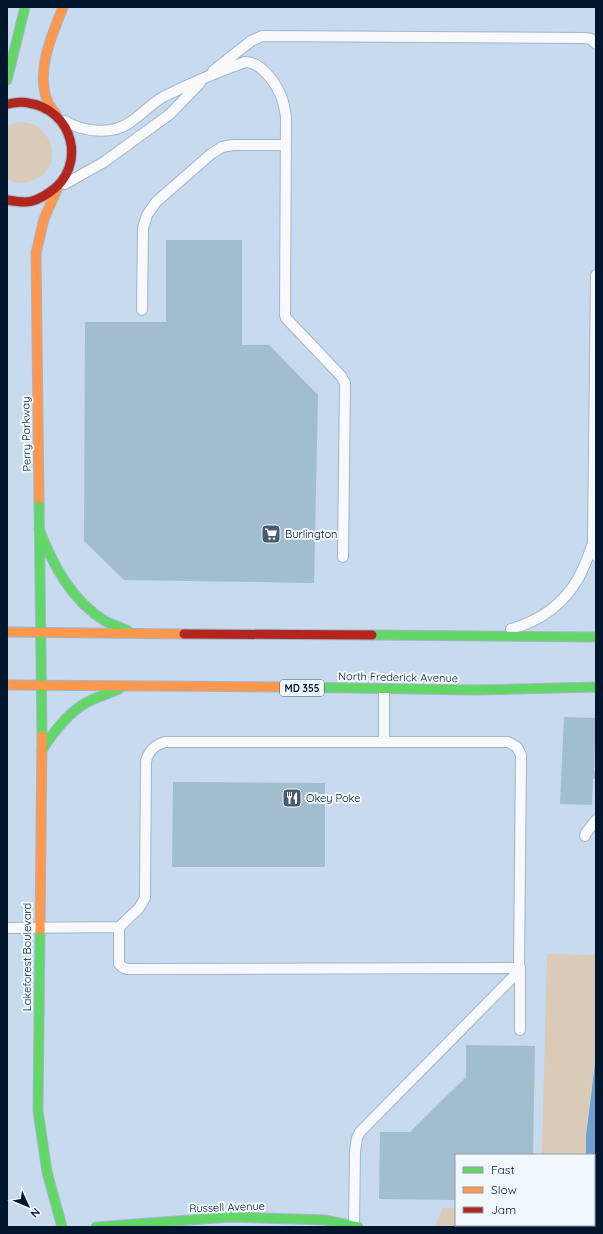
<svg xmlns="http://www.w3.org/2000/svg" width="603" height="1234" font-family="Quicksand,sans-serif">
	<rect width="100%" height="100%" fill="#c7daee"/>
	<path fill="#dacab8" d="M17 122C56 120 65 171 31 181 23 184 15 183 7 179V126Z
		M547 954 596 955V1055L589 1107 586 1155H542Z
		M443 1208H456V1225H594V1212L596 1216V1227L435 1226Z"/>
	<path fill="#6da0d1" d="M596 1056V1215L594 1211V1155H586V1136Z"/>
	<path fill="#a2bdce" d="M166 240H242V345H269L318 395 314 583 124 580 84 541 85 322H166Z
		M564 717 596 718 594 771H596V779H593L592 805 560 804Z
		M173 782 325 783V867H172Z
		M466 1045 535 1046 533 1155H456V1200L379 1199 380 1132H410L466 1077Z"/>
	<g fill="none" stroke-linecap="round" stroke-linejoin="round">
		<g stroke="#a2b6ca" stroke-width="12">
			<path id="lane" d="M213 71 251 41 262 36 585 38 591 39 596 44
				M65 121C83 132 111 135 129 123 141 115 151 104 163 97 189 84 217 72 245 62 261 62 275 82 281 96 284 103 285 110 286 117L285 315 286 318 341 376 345 383 343 557
				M65 184 104 162 170 114 200 83
				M596 275 593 543 596 556
				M142 310 143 228 147 215 156 202 211 154 222 147 233 145H286
				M511 629C540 621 564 604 579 577 585 566 589 554 593 543
				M384 742V689
				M585 836 586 833 596 820
				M119 927 139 908 145 898 146 761C149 750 155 745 165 742H508L517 747 521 755 519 968 516 974 511 979 360 1132 357 1138 355 1151 354 1226
				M7 928 119 927V964L124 968 127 969 519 968
				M520 1030V967"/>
		</g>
		<g stroke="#a2b6ca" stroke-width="11">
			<path id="fast" d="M7 80 25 7
				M39 499 42 736
				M39 529C53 565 71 600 105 621 112 625 121 627 128 631
				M372 635 596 637
				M289 687 475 690 596 687
				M42 750C53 733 66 715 84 704 95 697 108 694 119 689
				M40 930 38 1111 47 1172 62 1227
				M96 1227 230 1217 325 1220 358 1227"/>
		</g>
		<g stroke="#a2b6ca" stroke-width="11">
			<path id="slow" d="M57 116C54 111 49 106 47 100 36 70 52 35 63 7
				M39 499 36 253 44 219 58 187
				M7 632 184 634
				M7 685 289 687
				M40 930 42 736"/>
		</g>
		<g stroke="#a2b6ca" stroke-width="11">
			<path id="jam" d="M7 104C14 103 21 101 28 103 73 109 88 166 50 192 43 197 34 202 25 202 19 202 13 201 7 200
				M184 634 372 635"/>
		</g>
		<use href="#lane" stroke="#f7f9fc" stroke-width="10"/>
		<use href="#fast" stroke="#63d668" stroke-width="9"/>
		<use href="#slow" stroke="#ff974d" stroke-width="9"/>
		<use href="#jam" stroke="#b3261e" stroke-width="9"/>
	</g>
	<defs>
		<g id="supermarket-square" transform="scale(1)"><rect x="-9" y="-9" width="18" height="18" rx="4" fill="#465b70" stroke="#f1f7fe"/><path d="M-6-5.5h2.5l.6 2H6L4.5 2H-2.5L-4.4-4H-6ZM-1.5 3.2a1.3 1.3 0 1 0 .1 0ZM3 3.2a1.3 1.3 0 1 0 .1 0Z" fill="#fff"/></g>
		<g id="restaurant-square" transform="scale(1)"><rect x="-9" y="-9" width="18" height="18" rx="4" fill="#465b70" stroke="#f1f7fe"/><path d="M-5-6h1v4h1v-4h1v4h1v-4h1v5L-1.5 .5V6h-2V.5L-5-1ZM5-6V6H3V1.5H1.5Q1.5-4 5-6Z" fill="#fff"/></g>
	</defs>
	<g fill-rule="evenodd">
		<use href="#supermarket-square" x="271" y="534"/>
		<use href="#restaurant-square" x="292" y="798"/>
	</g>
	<g text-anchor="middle" stroke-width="4" stroke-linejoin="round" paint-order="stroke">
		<rect fill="#f1f7fe" stroke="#485a6b" stroke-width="1" x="280" y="680" width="44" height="16" rx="3"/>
		<g font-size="10" font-weight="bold" fill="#00162c">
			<text x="302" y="692">MD 355</text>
		</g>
		<g font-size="11" fill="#00162c" stroke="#f1f7fe">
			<text transform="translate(26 434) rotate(-91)" y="4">Perry Parkway</text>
			<text transform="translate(398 677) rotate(1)" y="4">North Frederick Avenue</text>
			<text transform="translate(27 957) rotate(-90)" y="4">Lakeforest Boulevard</text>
			<text transform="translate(227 1207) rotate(-2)" y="4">Russell Avenue</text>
		</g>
		<g font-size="11" fill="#00162c" stroke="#f1f7fe" text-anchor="start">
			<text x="285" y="538">Burlington</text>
			<text x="306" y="802">Okey Poke</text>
		</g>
	</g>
	<rect width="603" height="1234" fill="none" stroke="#00162c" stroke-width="16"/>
	<rect x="455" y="1154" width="140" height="72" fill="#f1f7fe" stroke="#919daa"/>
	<rect x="463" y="1167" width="20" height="6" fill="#63d668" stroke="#919daa"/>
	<text x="491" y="1174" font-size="12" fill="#00162c">Fast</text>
	<rect x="463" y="1187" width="20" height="6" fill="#ff974d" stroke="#919daa"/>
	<text x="491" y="1194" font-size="12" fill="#00162c">Slow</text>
	<rect x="463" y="1207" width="20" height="6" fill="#b3261e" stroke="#919daa"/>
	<text x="491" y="1214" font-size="12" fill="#00162c">Jam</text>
	<g transform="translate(28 1206) rotate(134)" stroke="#f1f7fe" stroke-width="3" paint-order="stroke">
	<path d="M0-3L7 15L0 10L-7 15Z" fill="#00162c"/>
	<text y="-6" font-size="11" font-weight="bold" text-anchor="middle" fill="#00162c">N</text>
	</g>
</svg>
